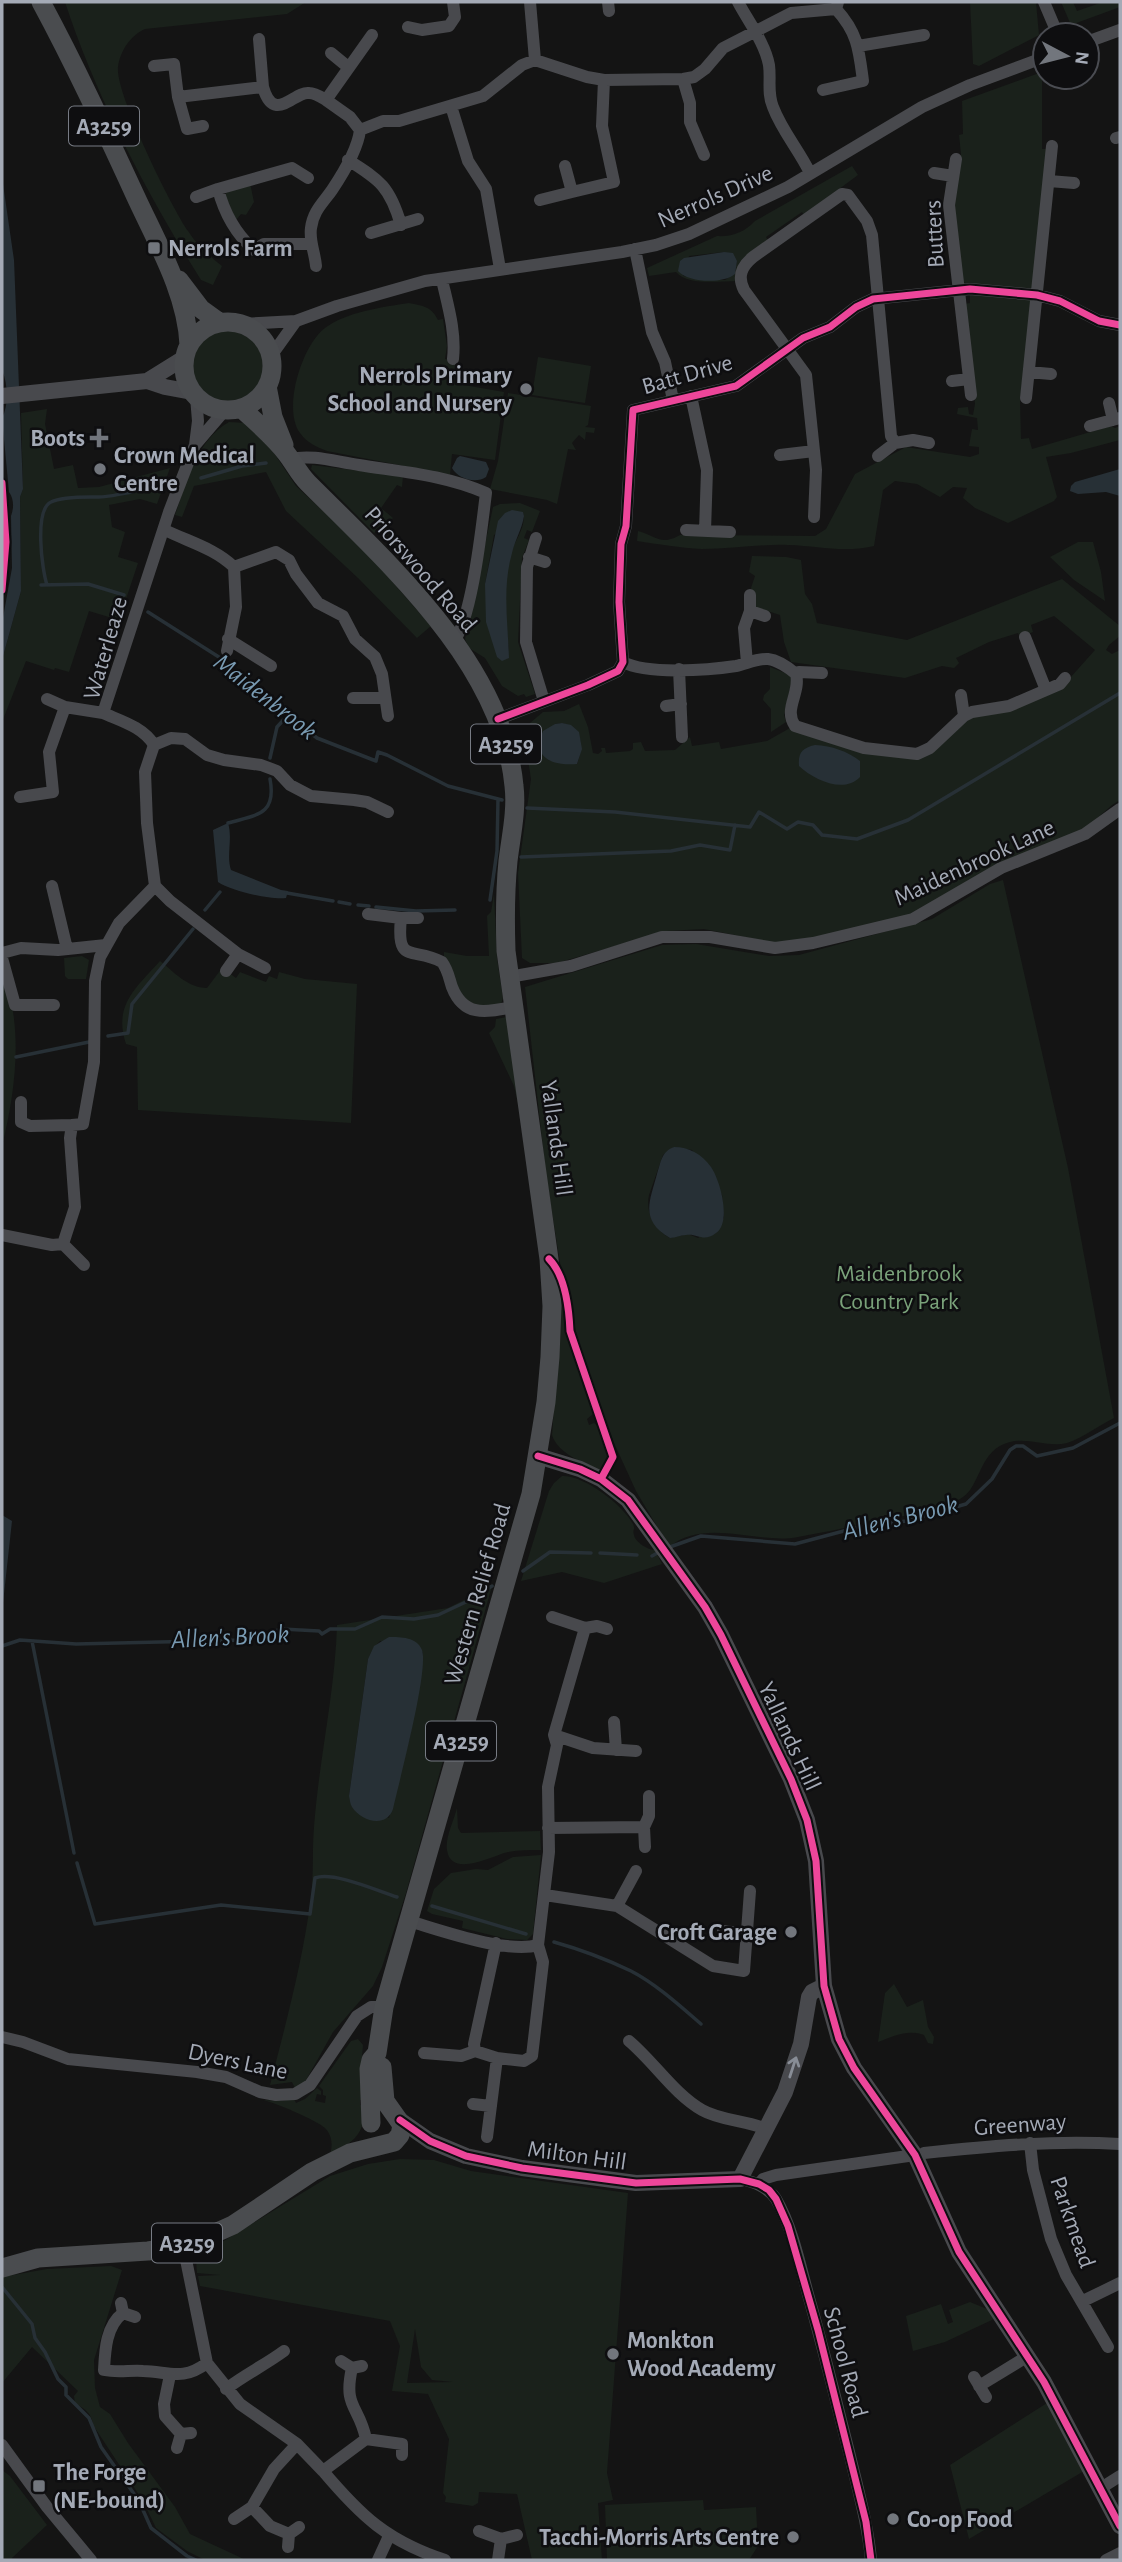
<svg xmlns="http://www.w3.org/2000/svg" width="1122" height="2562" font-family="'Alegreya Sans',sans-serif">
	<rect width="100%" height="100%" fill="#141414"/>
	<path fill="#1a211b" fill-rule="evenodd" d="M65 2H306L287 14 145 29C131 35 120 51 118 67 115 93 171 206 188 231 196 244 209 256 222 266L213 285 201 280C148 196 96 97 65 2Z
		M970 2H1036L1039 35 979 66 973 64Z
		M1061 2H1073L1077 11 1103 2H1120V7L1071 25Z
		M1042 72V149H1048L1020 401 1021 439 1029 438 1032 449 1111 426 1115 428 1120 426V440L1071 453 1046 457 1057 497 1054 501 1008 523 975 508 963 498 967 488 953 487 940 497 917 484 895 481 883 490 874 546C842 553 820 546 788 545 760 544 731 549 702 549 680 548 658 544 637 541L638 531C656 536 661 546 680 535L815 536 826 529 855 474 906 447 970 457 979 454V447L969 446 972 429 978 430 977 418 957 414 958 408 968 407 969 414 973 415 975 404 964 304 970 303V284L962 282 953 204 961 154 959 135 963 134 962 101Z
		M852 166 858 175 804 215 802 212 766 237 768 241 737 281C719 281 688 286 676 272L649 276 647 268 717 236C732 237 745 232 755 221ZM724 252 737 261 734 274 725 280 683 276 689 256Z
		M250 183 254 202 246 215 241 214 236 220 225 196 226 193Z
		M409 303C423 306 431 306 438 320L443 319 447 346 445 359 458 361V384L504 392 495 460 452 454 450 475 327 451C317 447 307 443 300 433 282 409 302 345 325 328 346 312 383 307 409 303Z
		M193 366a35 35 0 1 1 70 0a35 35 0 1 1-70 0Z
		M538 357 591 366 585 403 532 395Z
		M508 393 591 406 588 425 585 427 595 428 594 433 586 432 585 440 579 435 572 443 576 450 568 449 557 504 547 500 490 489 498 461Z
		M47 409 45 424 54 469 73 465 78 488 99 487 170 468 157 504 140 499 109 505 112 527 125 532 118 557 138 563 119 620 89 611 69 672 55 668 54 670 26 661 2 722V660L21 591 20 497 23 489 21 413Z
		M229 422 247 423 270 447 296 486 360 545 431 626 417 638 358 578 286 511 266 472 194 486 182 517 175 515C187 481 196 441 229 422Z
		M312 465 403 476 402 487 397 485 381 508 393 518 374 533 311 469Z
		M520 503 540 511 532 532 527 530 524 538 529 540 522 558 518 642 535 694 526 697 524 694 518 696 502 686 485 658 469 648 465 639 493 507 500 504ZM523 512C527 526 515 540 511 553 503 585 505 619 509 651L485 584 494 535Z
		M1078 542H1093L1101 572 1105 601 1074 580 1050 557Z
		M752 556 786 557 801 560 805 594 812 604 817 623 907 640 1062 579 1120 626V636L1109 645 1106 650 1112 654 1120 650V800L1112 805 1085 829 913 914 879 924 780 944 704 929 667 931 557 963H530L522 958 518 873 531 779 524 734 530 723 543 712 564 711 579 704 588 727 593 753 598 754 602 751 601 748H605L606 753 630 751 633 749V743L641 742 645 751 675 750 690 737 692 746 719 742 721 749 767 741 790 728 909 758 972 717 1061 688 1095 650 1054 616 1031 625 1033 632 1020 637 1018 633 989 642 956 658 959 663 954 668 942 666 905 678 791 662 784 642 780 615 755 607 751 588 755 576 749 572ZM562 723C583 728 584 747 577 764L548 760 540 749 539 743 555 724Z
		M770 667 790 675 792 679 784 715 786 722 771 732V709L763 700 764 695 770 689Z
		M1003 880 1068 1168 1114 1418C1099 1425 1083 1438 1067 1443 1046 1448 1025 1435 1004 1444 980 1453 979 1487 963 1497 943 1511 916 1514 892 1518 861 1525 830 1531 798 1537 757 1545 706 1517 669 1547L636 1491 614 1443 581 1351 563 1281 546 1175 525 987 662 945 696 944 769 956 799 955 932 919 990 884ZM674 1147 692 1150 722 1195 724 1218 698 1238 688 1234 670 1238C655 1230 645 1213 649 1195L663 1155Z
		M494 894 497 958 503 998 501 1004 482 1009 464 1001 444 956V952L467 956H489L487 916 491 912Z
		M82 956 89 960 86 979H68L65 976 64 958Z
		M160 961C174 972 188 988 207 988L222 968 236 978 240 972 266 982 269 976 277 979 279 972 305 979 357 984 351 1123 138 1110 137 1047 126 1044C113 1005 136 988 160 961Z
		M2 976C6 990 13 1005 14 1019 19 1060 12 1106 2 1146Z
		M507 1017 519 1108 514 1086 489 1033 495 1027 496 1019Z
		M559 1280 568 1317 566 1335 593 1414 587 1419 589 1425 594 1423 598 1426 609 1459 600 1471C583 1462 558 1454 552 1435L558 1356Z
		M562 1476C584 1475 623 1505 633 1524 636 1531 632 1528 634 1535 635 1542 648 1550 655 1550L662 1564 604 1583 562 1572 521 1581 549 1491 554 1483Z
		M492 1586 406 1893 382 1967 373 1986 333 2032 305 2082 295 2088 292 2082 270 2085C286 2023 303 1960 311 1897 314 1873 312 1850 314 1827 319 1759 335 1693 337 1625L448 1608ZM380 1641 423 1652 410 1736 389 1818 349 1796 368 1659 374 1647Z
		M457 1808 458 1828 461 1833 540 1831 541 1850C530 1850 519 1850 508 1852 494 1855 451 1879 447 1850 445 1838 454 1820 457 1808Z
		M541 1855 533 1934 527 1940 507 1939 462 1928 463 1921 432 1914 427 1911 434 1889 451 1873 476 1869 488 1870 513 1857Z
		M894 1984 907 2007 923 2000 928 2027 934 2037 933 2044 928 2043 924 2035C909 2029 893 2036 878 2042L885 1993Z
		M358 2039 363 2045 360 2081 366 2100H360V2105L366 2106C363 2135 356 2141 330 2154 333 2145 332 2135 325 2128 316 2120 276 2103 263 2100L279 2101 294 2099 296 2103 305 2099 317 2088 321 2091V2095L317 2094 315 2101 325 2103 326 2096 323 2095V2090L319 2086 351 2041Z
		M400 2159 434 2160 471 2171 628 2193 607 2473 613 2500 598 2503 602 2560H532L517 2494 479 2492 478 2503 473 2506 445 2502 446 2497 443 2493 449 2439 428 2394 392 2391 400 2346 390 2321 200 2286 198 2276 220 2275 197 2273 196 2260 204 2253 330 2176 368 2164ZM415 2329 421 2367 432 2380 453 2382 407 2383Z
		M111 2266 122 2270 94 2360 95 2388 100 2407 110 2414 128 2443 175 2507 190 2534 246 2560H205L187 2551 156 2528 143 2501 93 2425C92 2414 85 2408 75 2404L74 2396 78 2391 32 2347 2 2383V2277L47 2269Z
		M970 2302 987 2309 994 2319 945 2342 913 2351 906 2316 941 2304 948 2324 953 2322 949 2310Z
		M1047 2403 1084 2471 969 2539 950 2465Z
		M2 2470 10 2476 47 2525 12 2558 13 2560H2Z
		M703 2500 704 2510 756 2507 758 2546 749 2560H607L605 2505Z"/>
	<path fill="#273036" d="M2 177 14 260 23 489 20 497 21 591 2 660V623L12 568 11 516C14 508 14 499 9 492L2 418C9 405 8 384 2 370Z
		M724 252 733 253 737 261 735 274C724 284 688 283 678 271L680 261 684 258Z
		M460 456 486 462 489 469 486 477C476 484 458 479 452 468L457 458Z
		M1120 469V496L1106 492 1078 494 1070 491 1071 486 1075 482Z
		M512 510 523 512 524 516C522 529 515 540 512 553 502 588 508 623 509 658L502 661 497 657 486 622 485 584 498 521 505 513Z
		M562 723 571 725 579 732 582 749 577 764C554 766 531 759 543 731L555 724Z
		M815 745C832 746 847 751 860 761V777C844 794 814 780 799 766 798 753 802 748 815 745Z
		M228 823C233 839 226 855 231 870L281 890 288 891 286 898C270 900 231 891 218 882L213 830Z
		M674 1147C689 1147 702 1154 711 1167 720 1180 732 1222 716 1233 703 1243 698 1233 686 1235 680 1235 676 1238 670 1238 639 1220 650 1201 657 1174 661 1162 661 1152 674 1147Z
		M2 1515 12 1521 2 1612Z
		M389 1637C401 1637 417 1637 422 1650 429 1670 399 1782 393 1809 386 1829 361 1821 352 1807 350 1804 350 1800 349 1796L368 1659 374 1646Z"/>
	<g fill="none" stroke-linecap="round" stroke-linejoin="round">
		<path stroke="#273036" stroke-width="3.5" d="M201 478 242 466 266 463
			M41 585 88 584 124 595
			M47 585C42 570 34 510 51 502 63 496 87 497 99 497 115 497 145 488 163 486
			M148 612 222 659 244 681 317 738 376 761 378 752 387 755 448 786 502 800
			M270 758 277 727 288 715
			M527 808 615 812 750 827 759 812 787 829 798 822 813 825 822 835 857 839 908 820 1120 693
			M228 823C255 815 277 816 270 779
			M521 857 671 851 700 845 730 850 735 825
			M287 893 333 901
			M490 900 497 851 498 799
			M339 902 350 904
			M358 905 369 906
			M376 907 416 911 455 910
			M205 910 220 892
			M108 1036 128 1033 132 1004 193 929
			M16 1057 89 1042
			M667 1548 701 1536 795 1544 855 1528 906 1521 966 1504 992 1479 1010 1450 1016 1446H1023L1037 1456 1073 1448 1120 1423
			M600 1553 637 1555
			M652 1556 661 1551
			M523 1571 550 1552 591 1553
			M32 1641 74 1853
			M2 1646 20 1640 76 1644 244 1640 282 1629 319 1631 322 1634 330 1629H355L382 1617 414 1619 438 1615 468 1601 492 1586
			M77 1863 95 1924 221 1905 310 1914 315 1878C333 1871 378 1891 397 1897
			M432 1906 526 1934
			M554 1942C579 1949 608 1960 631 1971 656 1984 679 2005 701 2024
			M2 2287 32 2324 35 2338 45 2352 58 2379 66 2387V2395L89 2418 101 2447 139 2501 151 2528 187 2556 196 2560"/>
		<path stroke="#48494d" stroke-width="12" d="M530 2 535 60
			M608 2 609 11
			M738 2C748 21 765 43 769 65 771 80 767 93 773 107 782 131 799 150 810 173
			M1044 2 1058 35
			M408 27 422 30 449 26 455 17 453 2
			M259 39 263 87
			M1087 42 1120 30
			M858 46 924 35
			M331 53 348 67
			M154 66 174 64 178 97
			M683 79 690 103V122L704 155
			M823 90 863 81C859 50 858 33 836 9
			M451 106 468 161 486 189 500 269
			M203 126 187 129 178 97 263 87C274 125 294 91 309 93 315 93 321 97 326 100
			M360 130 383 121H399L483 96 522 65 535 60 587 77 604 80 683 79 694 77 705 69 723 48 791 13 836 9 838 2
			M1116 138 1120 137
			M956 159 949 205 971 395
			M348 160C380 180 390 187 401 225
			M565 166 572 192 614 182 602 126 604 80
			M934 173 953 176
			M1049 181 1074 183
			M218 189 292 168 308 178
			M196 197 218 189C224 212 236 234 254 250L264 244H312
			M540 200 572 192
			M371 233 418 219
			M635 249 652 332 665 362 673 400
			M316 266C315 253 309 241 311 228 313 211 323 203 332 190 342 175 358 148 360 130L350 117 326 100 372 35
			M442 280C448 306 456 332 453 359
			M243 324 296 321 337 306 425 281 622 252 656 245 689 234 788 187 922 107 970 85 1045 57
			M271 356 296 321
			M1029 372 1051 374
			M952 381 969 379
			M691 396 707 470 705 531
			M196 397 198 421 195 445 169 512 103 713C121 721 143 727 154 745L145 772 147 823 155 886 170 901 238 954 265 968
			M1026 398 1052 146
			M1109 403 1113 420
			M1090 426 1120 418
			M195 445 225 410
			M780 455 814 451
			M878 456 895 443
			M290 459C314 454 336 462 359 465 403 472 445 475 486 493 482 524 472 621 453 642
			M814 517 816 470 806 375 744 290C737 276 742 266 753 257L842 194 848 195 867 221 872 235 891 436 895 443 913 440 929 443
			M165 530C189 542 214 548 234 567L276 552 289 560 296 574 318 603 343 616 355 639 375 657 382 674 388 716
			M686 530 730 532
			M536 538 527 567 526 642 544 701
			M529 557 545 562
			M750 611 765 616
			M1025 637 1046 690
			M228 639 271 666
			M227 651 236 607 234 567
			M623 662C647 675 709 670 736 666 746 664 757 658 768 659 777 660 789 668 796 674L799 672 822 673
			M747 663 744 628 750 611V595
			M679 669 682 737
			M796 674C801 693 783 709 795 726L864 748 917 754 930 748 964 716 972 712 1009 706 1060 684 1065 678
			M961 695 964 716
			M353 698H385
			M47 699 65 707
			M666 706 681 704
			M498 719 588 685 618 671 623 662 619 602 621 544 626 526 633 410 736 386 803 338 830 327 856 307 873 299 970 289 1037 295 1060 301 1099 321 1120 325
			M154 745 171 738 185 739 207 755 224 760 261 765 277 771 290 785 311 796 354 800 367 802 388 812
			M20 797 53 792 49 752 65 707 103 713
			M52 886 67 949
			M368 914 401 918C396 966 413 946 442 962 448 970 449 978 452 987 464 1018 487 1012 513 1007
			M401 918H418
			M2 953 21 948 58 950 106 945
			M2 958 15 1005H54
			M226 971 238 954
			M509 977 571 966 662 937H710L775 948 813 943 913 919 1001 868 1085 834 1120 809
			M21 1102V1122L30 1126 72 1125
			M2 1235 52 1245 63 1244 75 1207 70 1138 72 1125 83 1124 94 1062 95 981 100 957 119 923 155 886
			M63 1244 84 1265
			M552 1617 585 1628
			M614 1722 616 1750
			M554 1735 593 1748 636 1751
			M644 1827 645 1847
			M548 1828 644 1827 649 1816V1796
			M545 1895 617 1906 636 1871
			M617 1906 713 1966 744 1971 750 1891
			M409 1921C440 1930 507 1954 538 1945
			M723 1931 748 1934
			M2 2037 23 2042 68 2059 197 2072 226 2077 260 2092 276 2095 295 2094 310 2085 357 2016 371 2007H384
			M629 2041C654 2062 675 2095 702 2110 721 2121 746 2120 766 2129
			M424 2053 461 2056 475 2051
			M497 2058 524 2061 532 2056 543 1962 538 1945 549 1852 548 1787 557 1745 554 1735 585 1628 597 1626 607 1629
			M473 2104 491 2106
			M487 2137 497 2058 475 2051 474 2044 496 1943
			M1030 2143 1033 2170 1051 2239 1066 2275 1108 2347
			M924 2153C990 2146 1054 2140 1120 2144
			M740 2179C754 2182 767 2186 776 2199 794 2230 801 2271 811 2305 825 2355 837 2405 850 2456 858 2490 868 2525 871 2560
			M759 2184 763 2179 776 2175 915 2155
			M183 2245 207 2363 240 2404 297 2444 323 2471 366 2439 402 2444V2455
			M1083 2301 1120 2283
			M121 2303 123 2313 135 2317
			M123 2313C106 2326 105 2350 104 2370 118 2373 130 2370 143 2371 170 2372 183 2381 207 2363
			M341 2361 352 2368 362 2366
			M352 2368C343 2408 359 2405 366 2439
			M170 2375 164 2404 165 2416 181 2434
			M974 2377 986 2397
			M979 2386 1028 2356
			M226 2389C244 2375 265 2365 284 2351
			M2 2445 47 2507 91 2560
			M177 2448 181 2434 191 2433
			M323 2471C361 2516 387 2541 445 2560
			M1101 2488 1120 2476
			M234 2519 252 2507
			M479 2531 501 2539 517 2535
			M289 2534 270 2526 252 2507 274 2469 297 2444
			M288 2547 289 2534 299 2527
			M378 2560 389 2536
			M498 2560 501 2539
			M1106 2560 1120 2553"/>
		<path stroke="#48494d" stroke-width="16" d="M147 381 184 358
			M2 396 147 381 165 387 192 392
			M538 1456 580 1469 601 1479 628 1500 705 1607 721 1635 791 1779 807 1820 816 1861 824 1986 839 2039 854 2068 915 2155 959 2252 1044 2382 1120 2526
			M400 2120 430 2141 466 2156 522 2168 636 2183 740 2179 785 2092 801 2044 809 1997 812 1992 824 1986"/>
		<path stroke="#4a4c4f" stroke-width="19" d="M41 2C75 65 105 130 135 195 156 241 187 293 189 345
			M179 280 201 309 219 322
			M184 366a44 44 0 1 1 88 0a44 44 0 1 1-88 0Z
			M267 386 273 417 284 445
			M241 408C257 423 274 437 286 453 294 463 299 474 308 483 389 564 503 665 514 786 517 810 511 836 508 861 505 891 505 921 506 951L549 1259 552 1306 550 1357 546 1402 531 1494 393 1975 384 2007 377 2053 371 2060 369 2069 371 2123
			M2 2268 38 2258 148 2251 168 2248 202 2239 233 2225 312 2172 350 2153 394 2142 400 2135 402 2125 385 2101 382 2067"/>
		<g stroke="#0e0e10" stroke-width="11">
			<path id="cycleway" d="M2 483 6 542 2 590
				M498 719 588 685 618 671 623 662 619 602 621 544 626 526 633 410 736 386 803 338 830 327 856 307 873 299 970 289 1037 295 1060 301 1099 321 1120 325
				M549 1259C565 1275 569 1308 570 1331L613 1457 601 1479
				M538 1456 580 1469 601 1479 628 1500 705 1607 721 1635 791 1779 807 1820 816 1861 824 1986 839 2039 854 2068 915 2155 959 2252 1044 2382 1120 2526
				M400 2120 430 2141 466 2156 522 2168 636 2183 740 2179 759 2184 769 2190 776 2199 788 2226 818 2330 866 2522 871 2560"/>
		</g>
		<use href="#cycleway" stroke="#ed469a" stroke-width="7"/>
	</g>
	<defs><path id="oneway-shaft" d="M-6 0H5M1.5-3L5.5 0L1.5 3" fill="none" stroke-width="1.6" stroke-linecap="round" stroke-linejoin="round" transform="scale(1.75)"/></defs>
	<use stroke="#888d96" href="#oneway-shaft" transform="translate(793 2067) rotate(-72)"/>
	<g fill="#72767d" stroke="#0e0e10" stroke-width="2.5">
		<rect x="147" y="241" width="14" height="14" rx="3.5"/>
		<circle cx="526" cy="389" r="7"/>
		<path d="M95.5 427.5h7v7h7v7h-7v7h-7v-7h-7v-7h7z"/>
		<circle cx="100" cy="469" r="7"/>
		<circle cx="791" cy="1932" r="7"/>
		<circle cx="613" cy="2354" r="7"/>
		<rect x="32" y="2479" width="14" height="14" rx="3.5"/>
		<circle cx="893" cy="2519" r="7"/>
		<circle cx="793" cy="2537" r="7"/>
	</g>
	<g text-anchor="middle" stroke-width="5" stroke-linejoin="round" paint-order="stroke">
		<g fill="#0e0e10" stroke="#777b84" stroke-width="2">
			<rect x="69" y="106.5" width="70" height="39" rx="5"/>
			<rect x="471" y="724.5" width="70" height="39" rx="5"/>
			<rect x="426" y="1721.5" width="70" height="39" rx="5"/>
			<rect x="152" y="2223.5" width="70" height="39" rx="5"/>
		</g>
		<g font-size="23" font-weight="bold" fill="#a4aab6">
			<text x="104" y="134">A3259</text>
			<text x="506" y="752">A3259</text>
			<text x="461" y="1749">A3259</text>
			<text x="187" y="2251">A3259</text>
		</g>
		<g font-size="24" fill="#a4aab6" stroke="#0e0e10">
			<text transform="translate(715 196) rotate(-24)" y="8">Nerrols Drive</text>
			<text transform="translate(934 234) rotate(-93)" y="8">Butters</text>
			<text transform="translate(687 374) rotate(-16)" y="8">Batt Drive</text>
			<text transform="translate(421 569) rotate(49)" y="8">Priorswood Road</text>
			<text transform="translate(105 648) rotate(-74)" y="8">Waterleaze</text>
			<text transform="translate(974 862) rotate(-25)" y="8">Maidenbrook Lane</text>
			<text transform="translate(557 1138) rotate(82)" y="8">Yallands Hill</text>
			<text transform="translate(477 1594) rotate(-74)" y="8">Western Relief Road</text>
			<text transform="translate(790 1736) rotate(65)" y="8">Yallands Hill</text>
			<text transform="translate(238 2061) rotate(12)" y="8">Dyers Lane</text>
			<text transform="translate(1020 2124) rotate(-4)" y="8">Greenway</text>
			<text transform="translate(577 2155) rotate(8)" y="8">Milton Hill</text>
			<text transform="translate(1073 2222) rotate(71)" y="8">Parkmead</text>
			<text transform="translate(846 2362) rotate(75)" y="8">School Road</text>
		</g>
		<g font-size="24" font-weight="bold" fill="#a4aab6" stroke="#0e0e10" text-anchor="start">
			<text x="168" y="256">Nerrols Farm</text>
			<text x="512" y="383" text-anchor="end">Nerrols Primary<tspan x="512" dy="28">School and Nursery</tspan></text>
			<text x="85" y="446" text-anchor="end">Boots</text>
			<text x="114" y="463">Crown Medical<tspan x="114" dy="28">Centre</tspan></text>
			<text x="777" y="1940" text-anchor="end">Croft Garage</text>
			<text x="627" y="2348">Monkton<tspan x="627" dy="28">Wood Academy</tspan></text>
			<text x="53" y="2480">The Forge<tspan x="53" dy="28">(NE-bound)</tspan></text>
			<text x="907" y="2527">Co-op Food</text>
			<text x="779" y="2545" text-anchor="end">Tacchi-Morris Arts Centre</text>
		</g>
		<g font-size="24" fill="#7aa27a" stroke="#0e0e10">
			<text x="899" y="1281">Maidenbrook<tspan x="899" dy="28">Country Park</tspan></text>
		</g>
		<g font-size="26" font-style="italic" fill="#799bb3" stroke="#0e0e10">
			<text transform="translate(266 696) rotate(38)" y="9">Maidenbrook</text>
			<text transform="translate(900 1517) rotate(-14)" y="9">Allen's Brook</text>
			<text transform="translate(230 1636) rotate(-3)" y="9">Allen's Brook</text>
		</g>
	</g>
	<rect width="1122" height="2562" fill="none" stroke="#a4aab6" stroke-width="7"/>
	<g transform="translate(1066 56) rotate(97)"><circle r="33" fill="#0e0e10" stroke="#4a4c52" stroke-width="2"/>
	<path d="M0-5L12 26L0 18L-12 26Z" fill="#72767d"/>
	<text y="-10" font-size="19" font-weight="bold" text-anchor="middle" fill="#a4aab6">N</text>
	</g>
</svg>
